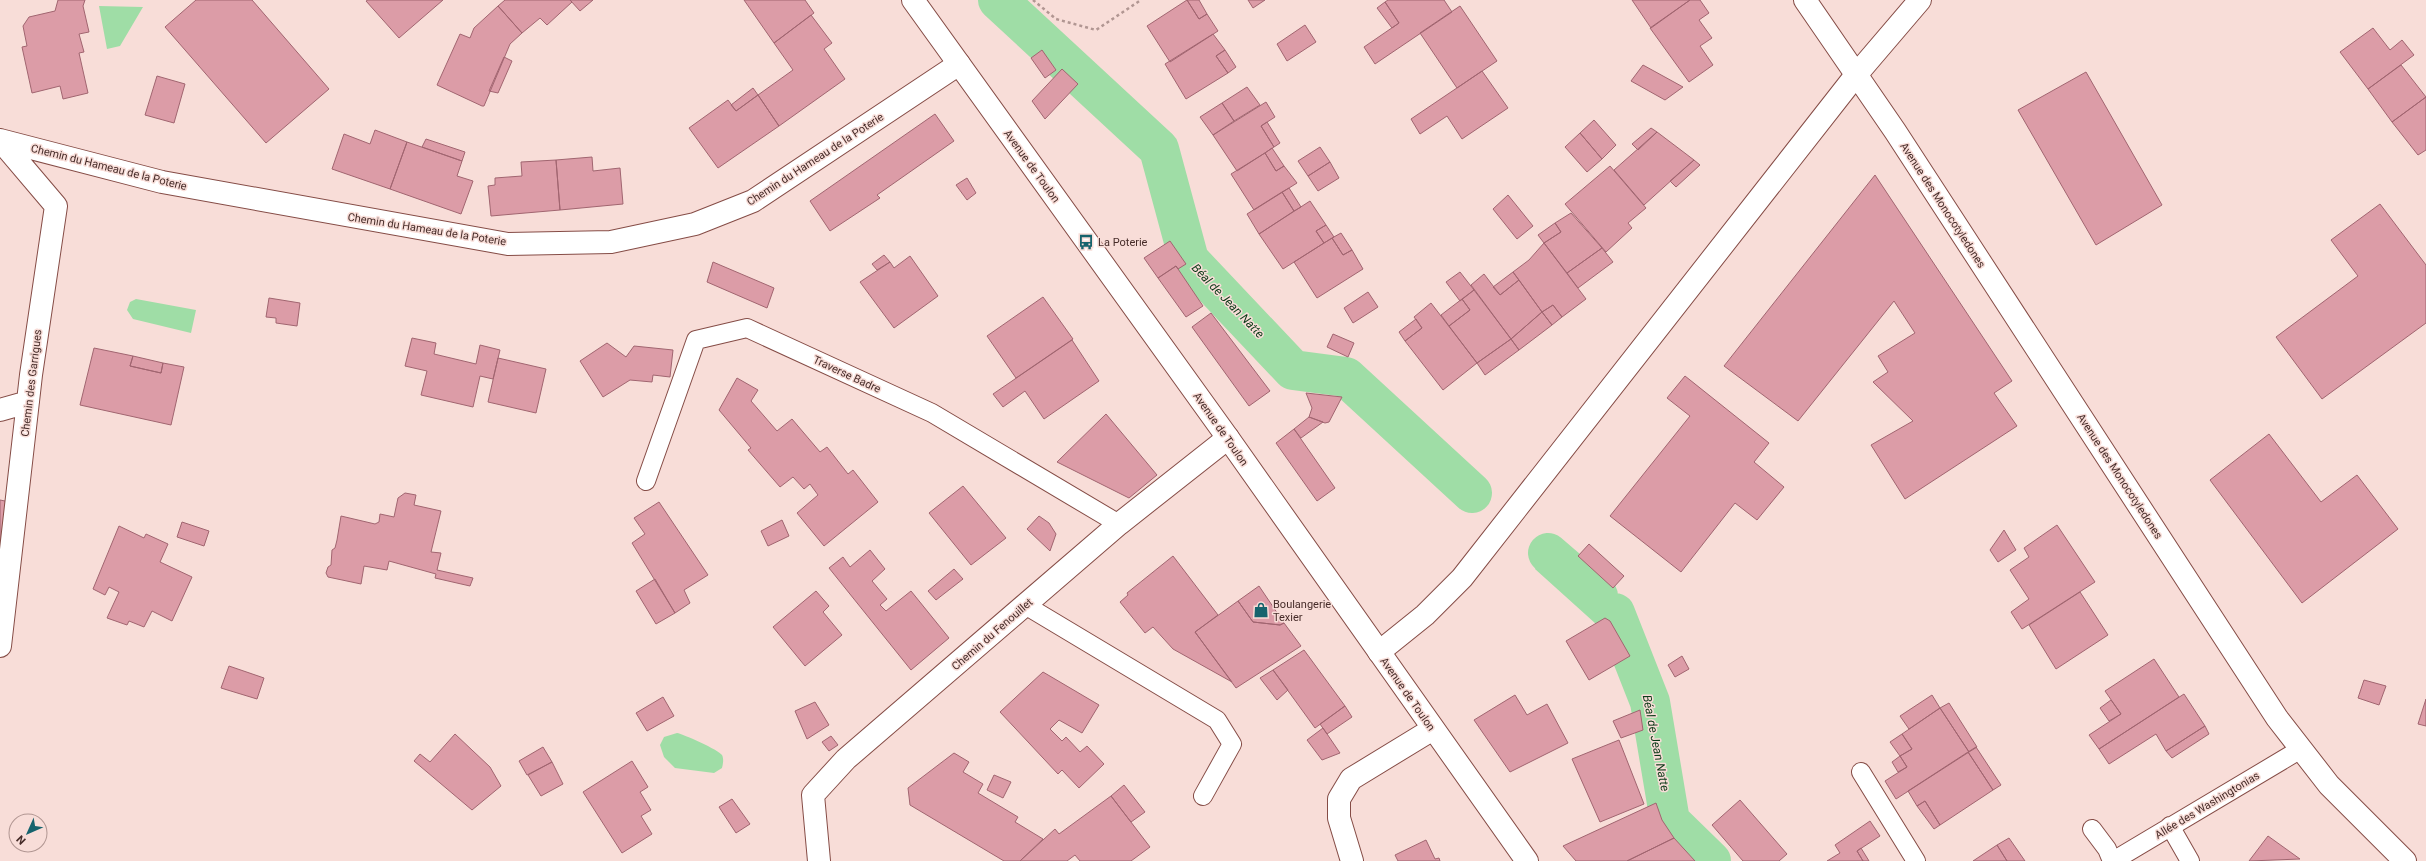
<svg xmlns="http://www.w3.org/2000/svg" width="2426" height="861" font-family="Roboto,sans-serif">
	<rect width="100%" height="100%" fill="#f8ddd8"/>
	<path fill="#9fdda6" d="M99 6 143 7 120 46 107 49Z
		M136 299 196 310 191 333 133 319 127 310 130 302Z
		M1557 542 1576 558 1568 567 1554 555 1547 564 1589 601 1605 618 1596 624 1535 569Z
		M677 733C683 734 719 750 722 755 724 759 723 764 722 768L714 773 675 768 664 757 660 745 664 737Z"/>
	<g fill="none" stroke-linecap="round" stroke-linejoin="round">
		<path stroke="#9fdda6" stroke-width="40" d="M998 0 1159 149 1189 260 1293 370 1346 377 1472 493
			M1548 553 1598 596
			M1615 613 1650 702 1670 821 1711 861"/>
	</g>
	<path fill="#dc9ca7" stroke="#a16570" d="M58 0H85L83 6 89 32 79 34 84 52 79 53 88 93 63 99 60 86 32 93 22 47 27 46 23 26 29 17 55 11Z
		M196 0H252L329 89 266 143 165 27Z
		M368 0H443L399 38 366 1Z
		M505 0H570L572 2 547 25 540 18 522 33 498 6Z
		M570 0H593L580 11Z
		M744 0H805L814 13 774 43Z
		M1187 0H1199L1207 14 1199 19Z
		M1187 0 1199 19 1207 14 1218 31 1170 62 1147 26Z
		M1248 0H1265L1253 8Z
		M1388 0H1444L1452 12 1375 64 1364 47 1399 23 1385 2Z
		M1632 0H1690L1651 28Z
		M1690 0H1700L1709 13 1699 20 1712 38 1700 46 1713 65 1689 82 1650 28Z
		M1385 2 1399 23 1392 28 1377 8Z
		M498 6 522 33 510 44 484 106H482L437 85 460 34 470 38 474 28Z
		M1460 6 1497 61 1457 88 1420 33Z
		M811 15 832 43 824 49 845 79 779 126 758 95 793 70 774 43Z
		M1305 25 1316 42 1287 61 1277 44Z
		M2373 28 2390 50 2402 40 2414 55 2368 89 2340 52Z
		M1213 34 1225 50 1216 56 1228 73 1186 99 1165 64Z
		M1042 50 1056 70 1045 78 1031 58Z
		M1225 50 1236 67 1228 73 1216 56Z
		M504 57 512 61 498 93 489 91Z
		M1643 65 1683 87 1665 100 1631 81Z
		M2401 65 2426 97 2392 122 2368 89Z
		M1062 69 1078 84 1045 119 1032 101Z
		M1482 71 1508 108 1462 139 1447 116 1420 134 1411 119Z
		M2086 72 2162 205 2096 245 2018 110Z
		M157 76 185 84 174 123 145 115Z
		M1247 87 1260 105 1234 121 1222 103Z
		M753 88 758 95 736 111 731 105Z
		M758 95 779 126 718 168 689 128 728 100 736 111Z
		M2426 97V150L2418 155 2392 122Z
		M1266 102 1275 117 1261 126 1274 147 1237 171 1213 135Z
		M1222 103 1234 121 1213 135 1200 117Z
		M935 114 954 141 877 195 880 198 830 231 810 201Z
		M1594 120 1616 145 1602 159 1580 133Z
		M1267 122 1280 143 1274 147 1261 126Z
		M1651 128 1657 132 1638 150 1632 144Z
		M375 130 407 142 390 189 332 169 344 134 370 144Z
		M1657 132 1694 160 1644 205 1614 170Z
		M1580 133 1602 159 1587 172 1565 147Z
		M426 139 465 152 462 161 422 147Z
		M407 142 462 161 457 176 473 181 461 214 390 189Z
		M1320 147 1330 162 1308 176 1298 161Z
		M1272 148 1284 166 1276 171 1265 153Z
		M1265 153 1276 171 1284 166 1297 183 1254 210 1231 174Z
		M592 157 593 171 620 168 623 204 560 210 556 160Z
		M556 160 560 210 491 216 488 186 495 185V178L522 176 521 162Z
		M1694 160 1700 165 1676 187 1670 181Z
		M1330 162 1339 178 1318 191 1308 176Z
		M1610 166 1646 208 1628 223 1632 228 1606 252 1565 204Z
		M1875 175 2012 381 1994 393 2017 426 1905 499 1871 445 1913 421 1873 382 1888 372 1878 356 1915 333 1894 301 1798 421 1724 366Z
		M967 178 976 193 967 200 956 185Z
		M1289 188 1301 207 1294 211 1282 192Z
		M1282 192 1294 211 1259 234 1247 214Z
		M1508 195 1533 226 1517 239 1493 209Z
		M1310 201 1326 225 1316 231 1324 243 1283 269 1259 234Z
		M2380 204 2426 265V323L2322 399 2276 337 2358 276 2331 240Z
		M1571 213 1602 248 1567 273 1544 243 1561 232 1555 223Z
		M1555 223 1561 232 1544 243 1538 235Z
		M1326 225 1334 237 1324 243 1316 231Z
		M1341 233 1352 250 1343 255 1332 238Z
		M1332 238 1343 255 1352 250 1363 269 1317 298 1294 262Z
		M1170 241 1186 264 1178 269 1176 266 1158 278 1144 258Z
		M1544 243 1586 299 1562 317 1553 305 1542 312 1513 272 1529 260Z
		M1602 248 1613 262 1578 288 1567 273Z
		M884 255 890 262 877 270 872 264Z
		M910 256 938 296 894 328 860 282 890 262 894 268Z
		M713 262 774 288 767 308 707 282Z
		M1176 266 1203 306 1186 317 1158 278Z
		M1460 272 1474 290 1460 301 1446 282Z
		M1513 272 1519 280 1500 295 1493 287Z
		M1484 274 1500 295 1519 280 1542 312 1511 339 1471 285Z
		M1474 290 1511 339 1477 363 1449 326 1470 310 1462 299Z
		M1368 292 1378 307 1353 323 1344 308Z
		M1043 297 1073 339 1016 378 987 336Z
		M269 298 300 303 297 326 276 323V318L266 317Z
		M1462 299 1470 310 1449 326 1441 315Z
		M1431 303 1477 363 1443 390 1405 341 1422 328 1414 317Z
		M1553 305 1562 317 1552 325 1542 312Z
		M1542 312 1552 325 1519 350 1511 339Z
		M1211 313 1270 391 1249 406 1192 327Z
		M1416 319 1422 328 1405 341 1399 332Z
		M1333 334 1354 343 1348 357 1327 347Z
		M412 338 436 343 434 354 476 364 480 345 500 350 493 379 480 376 473 407 421 395 427 371 405 366Z
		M1511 339 1519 350 1485 375 1477 363Z
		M1072 340 1099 381 1044 419 1025 391 1003 407 993 394Z
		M607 343 626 357 634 346 673 350 670 377 653 375 652 382 630 380 603 397 580 361Z
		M94 348 133 356 130 366 161 373 163 363 184 367 171 425 80 405Z
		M133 356 163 363 161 373 130 366Z
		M498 358 546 369 536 413 488 402Z
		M1685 376 1769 443 1754 462 1784 487 1757 520 1735 503 1681 572 1610 516 1690 416 1667 398Z
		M737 378 758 390 751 401 777 431 792 419 820 452 827 447 848 474 853 470 878 502 824 546 797 513 818 495 810 484 804 489 793 477 780 487 748 450 751 448 719 410Z
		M1306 393 1342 397 1329 422 1325 423 1309 417 1312 408Z
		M1106 414 1157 475 1129 498 1057 462Z
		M1309 417 1323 422 1301 438 1294 429Z
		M1294 429 1335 488 1317 501 1276 443Z
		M2269 434 2321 502 2357 475 2398 529 2302 603 2210 480Z
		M963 486 1006 538 971 565 929 513Z
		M405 493 416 495 414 505 441 511 431 552 441 553 437 570 473 578 470 586 435 578 436 574 389 561 387 570 364 566 361 584 328 577 326 573 328 567 331 565 332 550 335 548 337 540 341 516 375 524 379 522 380 514 394 517 398 498Z
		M0 500 10 502 0 548Z
		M659 502 708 575 684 590 690 603 675 613 632 543 645 534 634 518Z
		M1039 516 1049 523 1056 534 1050 551 1027 529Z
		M782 520 789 536 768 546 761 531Z
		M182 522 209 531 204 546 177 537Z
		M2057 525 2095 582 2022 629 2011 612 2029 599 2010 570 2029 557 2024 548Z
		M119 526 144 538 146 534 168 544 160 562 192 577 172 621 152 611 144 627 129 621 127 625 107 618 119 592 109 587 105 595 93 589Z
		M2004 530 2016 550 1998 562 1990 550Z
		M1589 544 1624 576 1613 588 1578 556Z
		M870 550 885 569 872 581 887 599 880 605 886 611 911 591 949 638 911 670 829 568 843 557 850 567Z
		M1173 556 1218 615 1195 632 1232 682 1173 649 1153 627 1145 633 1120 602 1128 595 1127 593Z
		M954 569 963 579 936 600 928 591Z
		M655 579 675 613 656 624 636 591Z
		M1259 586 1284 623 1280 625 1253 622 1238 601Z
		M816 591 829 606 823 612 842 635 805 666 773 627Z
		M2080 592 2108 635 2056 669 2029 625Z
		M1238 601 1253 622 1280 625 1284 623 1301 646 1236 688 1195 632Z
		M1605 618 1610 621 1630 656 1589 680 1566 641Z
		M1304 650 1345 706 1315 728 1273 670Z
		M1682 656 1689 669 1675 677 1668 665Z
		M2154 659 2179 697 2099 749 2089 735 2121 714 2105 691Z
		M229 666 264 678 257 699 221 688Z
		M1273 670 1288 690 1277 700 1260 678Z
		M1043 672 1099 705 1082 733 1059 720 1050 729 1062 741 1066 737 1080 752 1087 746 1104 764 1079 788 1062 770 1058 774 1000 712Z
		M2364 680 2386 686 2379 705 2358 698Z
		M2184 694 2205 726 2166 751 2156 734 2109 764 2099 749Z
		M1515 695 1527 715 1547 704 1568 743 1510 772 1474 720Z
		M1932 695 1940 708 1909 729 1900 716Z
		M663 697 674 716 647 731 636 713Z
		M2426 699V726L2418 724Z
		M2111 700 2121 714 2109 721 2100 708Z
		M815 702 829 725 807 739 795 711Z
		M1949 703 1977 747 1969 752 1940 708Z
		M1345 706 1352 717 1327 734 1320 724Z
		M1940 708 1969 752 1896 799 1885 781 1907 767 1900 756 1912 749 1902 734Z
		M1640 710 1643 730 1621 738 1613 721Z
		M2205 726 2209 734 2172 758 2166 751Z
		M1323 728 1340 753 1322 760 1307 740Z
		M455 734 490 767 501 786 472 810 414 761 420 754 430 762Z
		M1902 734 1912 749 1900 756 1890 742Z
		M831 736 838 745 829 751 822 742Z
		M1619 740 1644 804 1600 822 1572 759Z
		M543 747 552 762 527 775 519 761Z
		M1976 747 2001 785 1993 790 1968 752Z
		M1968 752 1993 790 1940 825 1925 801 1917 806 1908 791Z
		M954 753 969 762 963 772 983 784 978 793 1018 817 1015 822 1043 839 1020 861H1004L910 805 908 788Z
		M1900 756 1907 767 1898 772 1892 762Z
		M632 761 648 787 640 792 651 810 641 816 652 834 622 853 583 792Z
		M552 762 563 784 541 796 528 775Z
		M994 775 1011 782 1003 798 987 790Z
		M1124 785 1145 812 1131 822 1111 796Z
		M1111 796 1150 847 1131 861H1080L1075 855 1067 861H1020L1055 829 1059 834Z
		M732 799 750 824 736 833 719 807Z
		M1740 800 1787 854 1779 861H1743L1712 825Z
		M1925 801 1940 825 1934 829 1917 806Z
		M1656 803 1662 820 1674 838 1627 861H1576L1563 846Z
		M1870 821 1880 836 1857 851 1863 861H1827L1840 853 1835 845Z
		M2268 836 2300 859 2249 861Z
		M1674 838 1695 861H1627Z
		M2009 838 2025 861H2007L1997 845Z
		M1426 840 1435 859 1439 858 1440 861H1398L1395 855Z
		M1997 845 2007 861H1973Z
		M1861 848 1869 861H1863L1857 851Z"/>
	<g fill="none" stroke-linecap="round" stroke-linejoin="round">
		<g stroke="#854c46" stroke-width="20">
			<path id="lane" d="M646 481 696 340 747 328 932 413 1119 524
				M1025 605 1217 720 1232 744 1203 796
				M1861 772 1916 861
				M2170 826 2190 861
				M2092 829 2107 849 2112 861
				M2113 861 2301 749"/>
		</g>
		<g stroke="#854c46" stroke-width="24">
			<path id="street" d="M1805 0 1895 131 2277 718 2329 785 2405 861
				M0 140 162 182 508 244 611 242 695 224 753 201 959 64
				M0 410 28 402
				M0 646 31 375 56 206 0 140
				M819 861 813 795 846 759 1119 524 1228 438
				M1352 861 1339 818V799L1351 779 1433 729"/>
		</g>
		<g stroke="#854c46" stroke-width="24">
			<path id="secondary" d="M1379 652 1425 615 1462 578 1856 75 1920 0"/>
		</g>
		<g stroke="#854c46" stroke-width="24">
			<path id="primary" d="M913 0 1228 438 1527 861"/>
		</g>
		<path stroke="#b19692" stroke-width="2.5" stroke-dasharray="3 3" stroke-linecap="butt" d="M1033 0 1056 19 1096 30 1141 0"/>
		<use href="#lane" stroke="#fff" stroke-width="18"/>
		<use href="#street" stroke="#fff" stroke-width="22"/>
		<use href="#secondary" stroke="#fff" stroke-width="22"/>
		<use href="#primary" stroke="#fff" stroke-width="22"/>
	</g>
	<defs>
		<g id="bus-bare" transform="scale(1.2)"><path d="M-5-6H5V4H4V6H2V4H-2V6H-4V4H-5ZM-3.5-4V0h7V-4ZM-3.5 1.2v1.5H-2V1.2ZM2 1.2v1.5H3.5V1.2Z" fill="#16636d" stroke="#f8ddd8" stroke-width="2.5" paint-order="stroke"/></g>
		<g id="shop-bare" transform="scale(1.2)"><path d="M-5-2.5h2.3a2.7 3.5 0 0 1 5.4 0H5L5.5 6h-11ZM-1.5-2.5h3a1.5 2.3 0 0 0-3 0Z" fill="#16636d" stroke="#f8ddd8" stroke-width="2.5" paint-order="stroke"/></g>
	</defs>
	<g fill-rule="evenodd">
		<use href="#bus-bare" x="1086" y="242"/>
		<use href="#shop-bare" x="1261" y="610"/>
	</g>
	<g text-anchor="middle" stroke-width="3" stroke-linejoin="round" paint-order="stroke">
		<g font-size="11" fill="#462c29" stroke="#f8ddd8">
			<text transform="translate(815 159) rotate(-33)" y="4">Chemin du Hameau de la Poterie</text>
			<text transform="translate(1032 166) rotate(54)" y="4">Avenue de Toulon</text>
			<text transform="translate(109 167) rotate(14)" y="4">Chemin du Hameau de la Poterie</text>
			<text transform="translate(1943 205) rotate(57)" y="4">Avenue des Monocotyledones</text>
			<text transform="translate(427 229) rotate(9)" y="4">Chemin du Hameau de la Poterie</text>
			<text transform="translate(847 374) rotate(25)" y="4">Traverse Badre</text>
			<text transform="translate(31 383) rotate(-83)" y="4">Chemin des Garrigues</text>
			<text transform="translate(1221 429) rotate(55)" y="4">Avenue de Toulon</text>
			<text transform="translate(2120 476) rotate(57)" y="4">Avenue des Monocotyledones</text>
			<text transform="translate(992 634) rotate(-41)" y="4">Chemin du Fenouillet</text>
			<text transform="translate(1408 694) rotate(55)" y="4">Avenue de Toulon</text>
			<text transform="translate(2207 805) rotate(-31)" y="4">Allée des Washingtonias</text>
		</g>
		<g font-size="11" fill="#462c29" stroke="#f8ddd8" text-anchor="start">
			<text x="1098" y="246">La Poterie</text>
			<text x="1273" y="608">Boulangerie<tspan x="1273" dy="13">Texier</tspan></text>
		</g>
		<g font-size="12" font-style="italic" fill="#0a3916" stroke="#f8ddd8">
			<text transform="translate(1228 301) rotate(46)" y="4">Béal de Jean Natte</text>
			<text transform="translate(1656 743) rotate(79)" y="4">Béal de Jean Natte</text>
		</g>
	</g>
	<g transform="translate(28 833) rotate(225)"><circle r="19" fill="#f8ddd8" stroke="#b19692"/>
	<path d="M0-3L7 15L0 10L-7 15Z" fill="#16636d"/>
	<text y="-6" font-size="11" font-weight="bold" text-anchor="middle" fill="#462c29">N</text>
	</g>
</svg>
